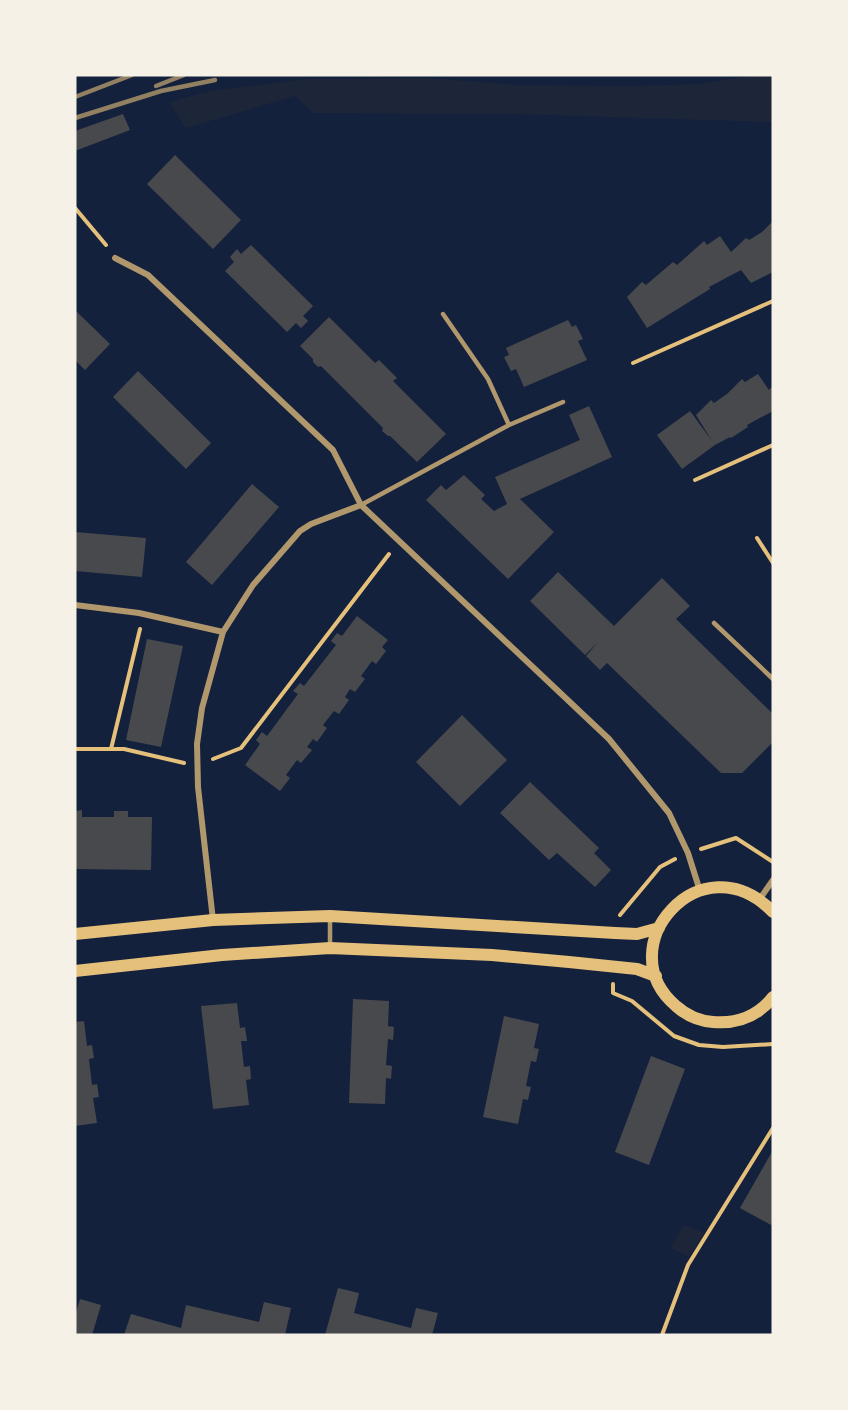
<svg xmlns="http://www.w3.org/2000/svg" width="848" height="1410" font-family="'PT Sans',sans-serif">
	<rect width="100%" height="100%" fill="#14213d"/>
	<path fill="#1d2539" d="M755 75H773V122L513 114 313 113 295 96 186 128 169 102 211 91 308 79 427 78 519 85 625 86 700 84Z
		M684 1225 704 1233 689 1257 670 1248Z"/>
	<path fill="#48494c" d="M123 114 130 130 75 151V131Z
		M175 155 241 220 213 249 147 184Z
		M773 221V272L751 283 741 270 709 287 710 289 647 328 627 297 642 282 646 285 673 262 677 265 704 241 707 245 720 236 731 252 746 238 749 240 762 232Z
		M251 245 313 306 303 316 308 321 301 328 296 323 287 332 225 271 234 262 230 257 237 249 241 254Z
		M75 310 110 344 85 370 75 360Z
		M329 317 375 363 379 360 397 378 393 381 446 434 417 462 390 436H388L382 431 383 428 321 366 318 367 313 362V359L300 346Z
		M568 320 572 327 576 325 583 339 578 341 587 360 524 387 516 369 511 371 504 357 509 355 506 348Z
		M138 371 211 443 186 469 113 397Z
		M758 374 769 390 773 386V411L747 425 748 427 731 438 730 437 715 445 682 469 657 435 690 411 712 441 696 415 711 400 714 403 727 394 742 379 745 382Z
		M589 406 612 457 520 499 554 532 508 579 426 500 441 485 446 490 464 475 485 495 481 499 494 511 507 504 495 477 580 440 569 415Z
		M252 484 279 507 212 585 186 562Z
		M75 532 146 538 142 577 75 571Z
		M558 572 614 626 662 578 690 606 676 619 773 714V742L742 773H721L607 663 600 670 586 656 598 642 585 655 530 601Z
		M357 616 388 640 382 647 386 651 376 664 372 661 361 676 365 679 355 692 350 689 345 697 349 700 339 714 334 711 323 725 327 728 317 742 313 739 307 747 312 750 301 763 297 760 286 775 290 778 280 791 245 765 260 744 256 740 262 732 267 736 298 694 293 691 300 683 304 686 336 645 331 641 337 633 342 636Z
		M147 639 183 646 161 747 126 740Z
		M462 715 507 760 460 806 416 762Z
		M530 782 599 848 594 853 611 870 595 887 557 853 549 860 500 813Z
		M82 810V817H114V811H128V817H152L151 870 75 869V811Z
		M353 999 389 1001 388 1026 394 1027 393 1040 388 1039 386 1065 392 1066 391 1079 386 1078 385 1104 349 1103Z
		M237 1003 240 1028 245 1027 247 1041H241L244 1067 250 1066 251 1079 246 1080 249 1105 213 1109 201 1006Z
		M504 1016 539 1024 534 1048 539 1049 536 1062 531 1061 526 1086 531 1087 528 1100 523 1099 518 1124 483 1117Z
		M84 1021 87 1046 92 1045 94 1058 89 1059 92 1085 97 1084 99 1097 93 1098 97 1123 75 1126V1022Z
		M651 1056 685 1069 649 1165 615 1152Z
		M773 1150V1222L771 1225 740 1208Z
		M338 1288 359 1293 354 1313 411 1328 416 1308 438 1313 432 1335H325Z
		M80 1299 101 1305 92 1335H75V1315Z
		M264 1302 291 1308 285 1335H124L131 1314 181 1328 186 1305 259 1322Z"/>
	<g fill="none" stroke-linecap="round" stroke-linejoin="round">
		<path stroke="#e5c07b" stroke-width="4" d="M75 208 106 245
			M633 363 773 301
			M695 480 773 445
			M757 538 773 563
			M75 749H124L184 763
			M111 749 140 629
			M213 759 241 748 389 554
			M701 849 736 838 773 862
			M620 915 660 867 675 859
			M613 984V993L632 1001 674 1036 699 1045 723 1047 773 1044
			M662 1335 688 1265 773 1128"/>
		<path stroke="#b1986c" stroke-width="4.5" d="M443 314 488 379 509 425
			M361 505 509 425 563 402
			M714 623 773 679
			M330 916V946"/>
		<path stroke="#b1986c" stroke-width="6" d="M115 258 148 275 333 450 361 505 609 739 669 813 688 853 700 891
			M75 605 139 613 223 632
			M759 900 773 880
			M213 920 198 787 197 744 202 708 223 632 253 585 300 531 311 524 361 505"/>
		<path stroke="#e5c07b" stroke-width="12" d="M773 912C701 838 607 948 676 1006 686 1015 699 1021 713 1022 737 1024 758 1016 773 997
			M75 934 213 920 330 916 615 933 637 934 659 928
			M75 971 222 955 330 948 492 955 569 962 637 969 656 976"/>
		<path stroke="#918062" stroke-width="4.5" d="M156 86 184 75
			M75 97 132 75
			M75 118 161 91 215 80"/>
	</g>
	<rect width="848" height="1410" fill="none" stroke="#f6f1e7" stroke-width="153"/>
</svg>
